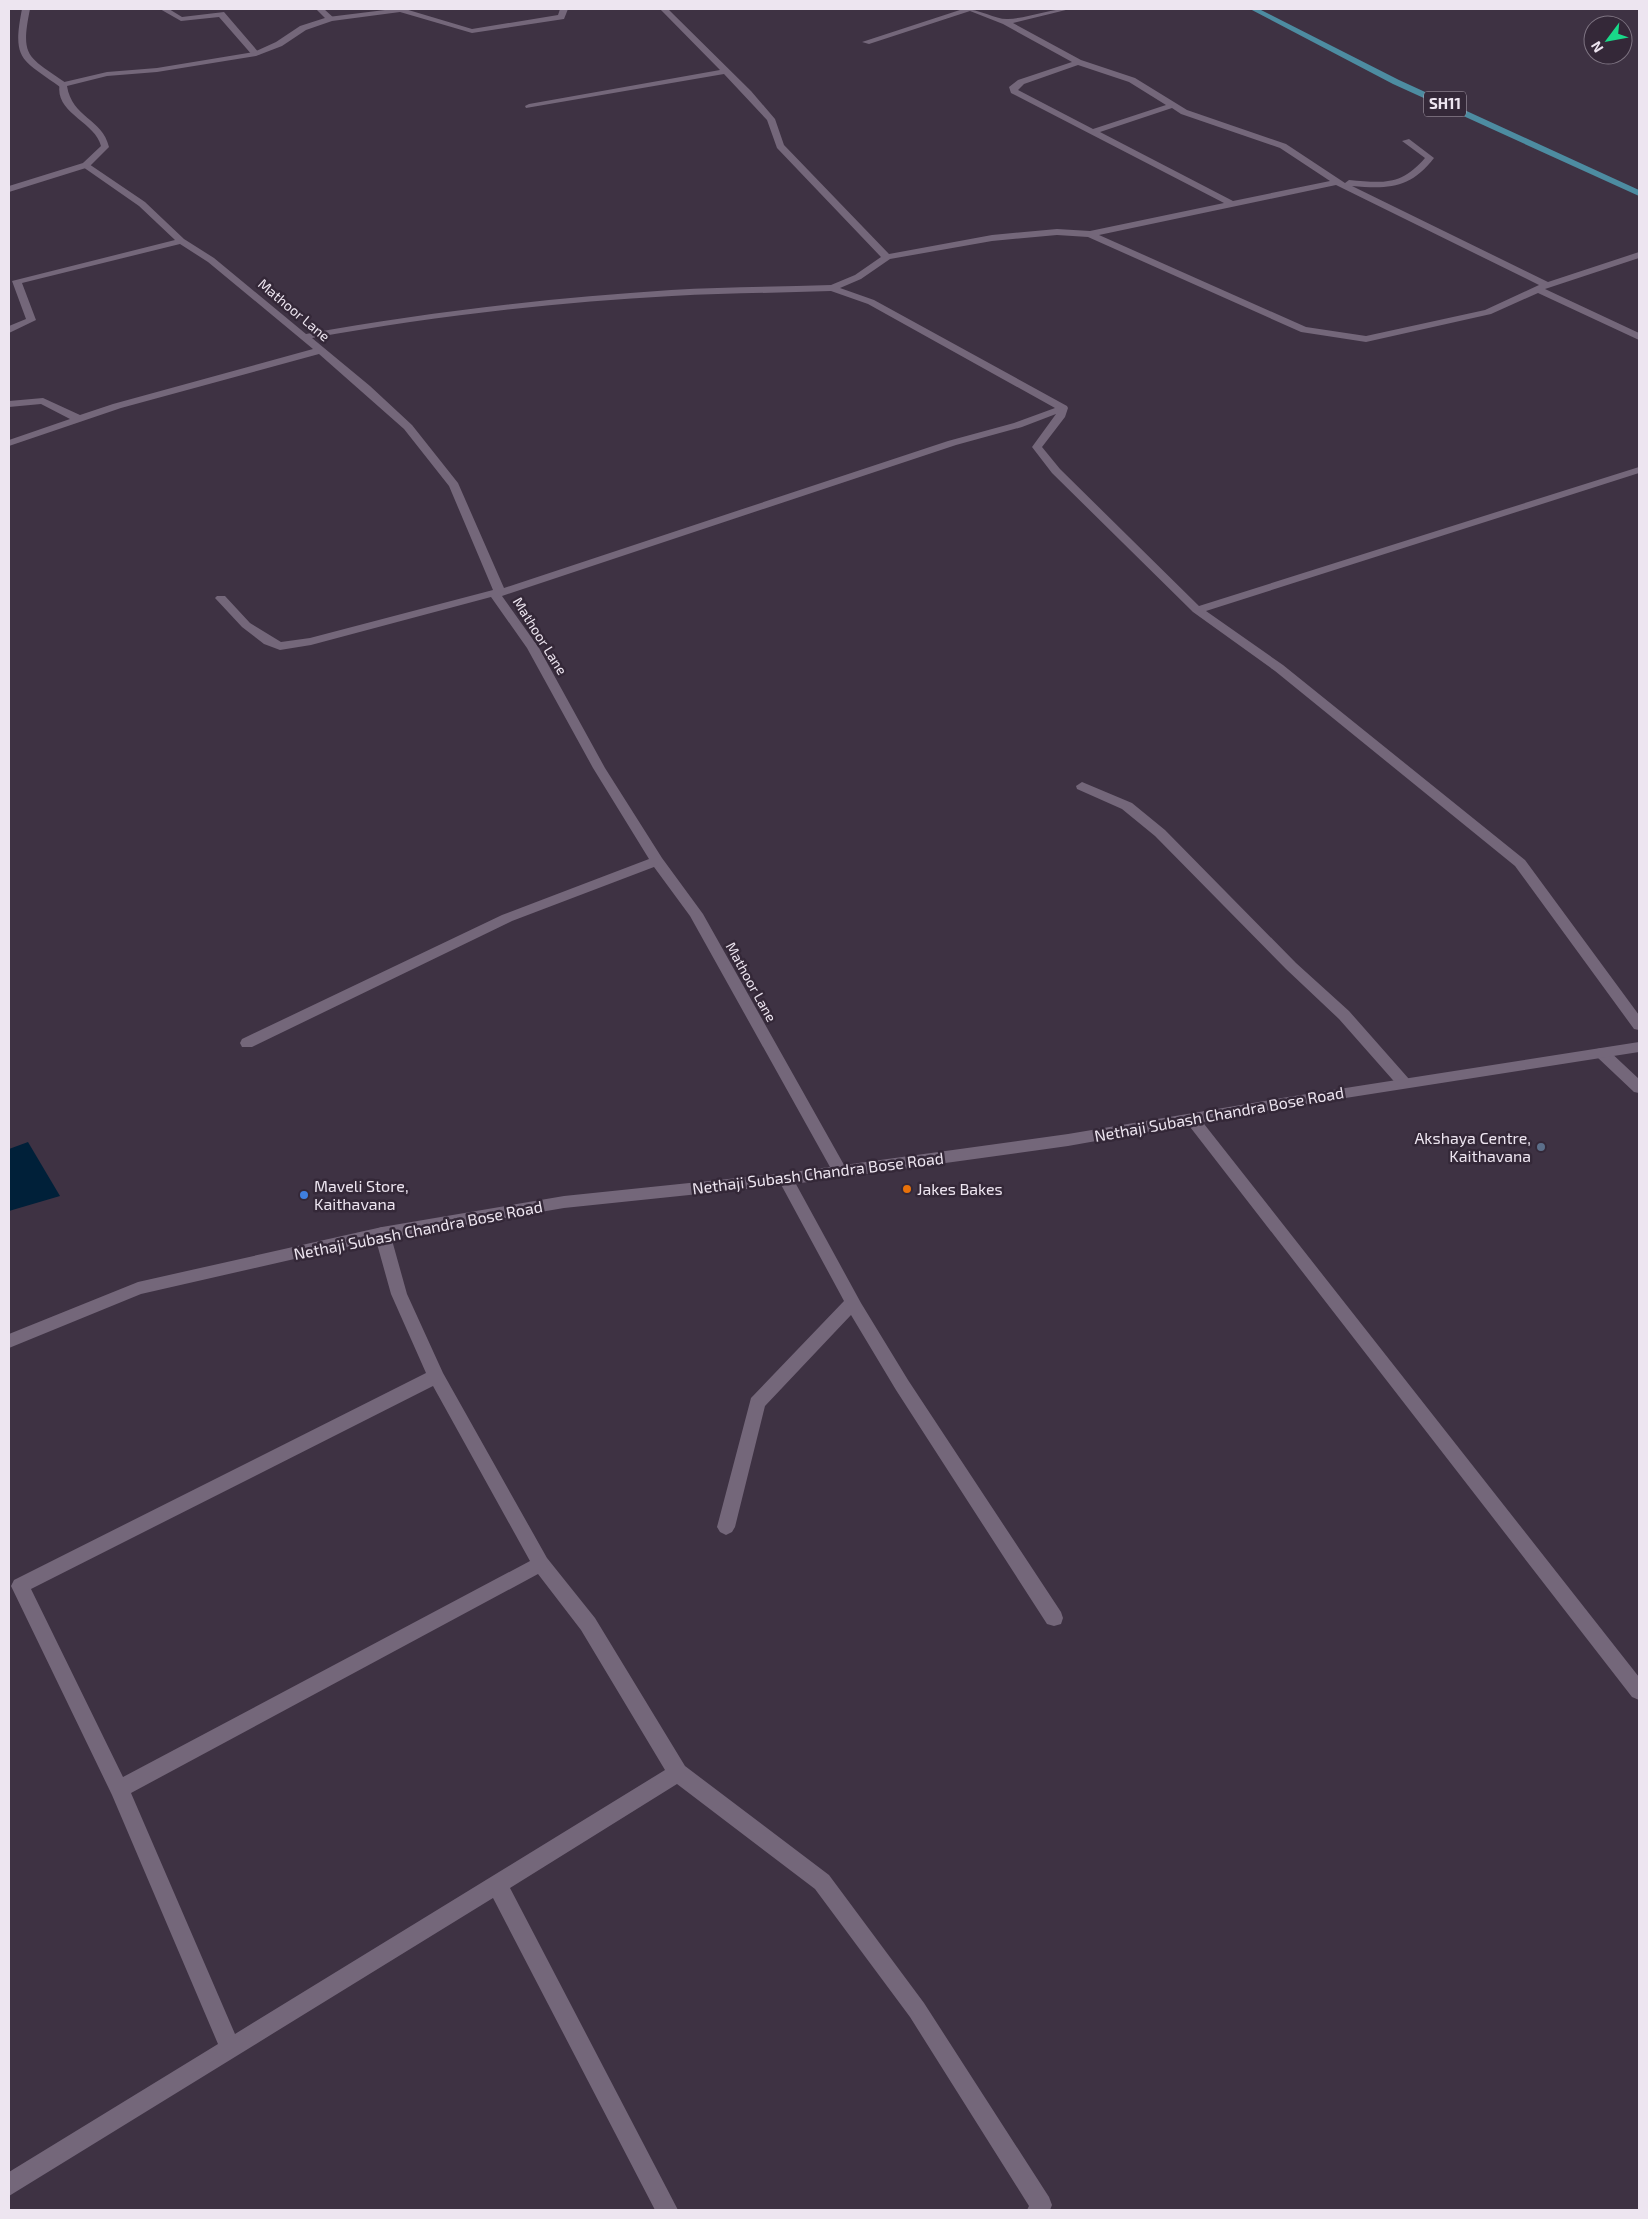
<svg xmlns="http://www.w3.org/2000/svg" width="1648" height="2219" font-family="'Exo 2',sans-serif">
	<rect width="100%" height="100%" fill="#3e3243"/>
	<path fill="#002039" d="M28 1142 60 1196 9 1211V1149Z"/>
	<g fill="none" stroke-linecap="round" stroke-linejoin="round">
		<path fill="#74677a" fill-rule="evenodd" d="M22 9H30C20 58 28 56 66 83V87H60C21 59 12 60 22 9Z
			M160 9H169L182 17 224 12 260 54 253 56 219 17 181 21Z
			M316 9H324L335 19 328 21Z
			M660 9H668L751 91 775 119 784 145 889 254 992 235 1057 229 1090 231 1224 203 1011 93 1009 87 1018 80 1072 62 1003 24 970 11 869 44 862 42 963 9C980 9 997 20 1008 19 1029 18 1048 9 1070 9L1013 23 1081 60 1135 78 1187 110 1286 144 1345 183 1349 180C1383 183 1401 186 1425 158L1402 141 1409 139 1434 158C1410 189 1388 189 1352 186L1548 282 1639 252V258L1545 289 1639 333V340L1538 293 1491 314 1366 342 1301 332 1088 237 1057 235 992 241 890 259 861 279 840 288 874 300 1067 406 1068 408 1065 417 1042 447 1060 469 1199 606 1639 467V473L1206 611 1283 665 1525 860 1639 1015V1030L1634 1029 1515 866 1275 671 1193 612 1052 473 1032 447 1056 414 1022 427 956 445 502 596 539 648 605 768 662 858 703 914 848 1172 845 1176H835L690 916 654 867 512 921 252 1047H242L240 1043 242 1039 502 915 649 859 593 768 527 648 491 597 311 645 280 650 264 644 242 627 215 598 217 596H225L250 623 281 642 310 638 493 590 449 486 404 429 319 354 121 408 9 446V440L70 419 41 404 9 407V401L43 398 80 415 113 404 313 349 208 262 180 244 22 283 36 320 9 333V326L26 319 12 281 175 240 139 206 83 167V163L86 162 145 202 184 239 214 258 306 334C426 312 549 298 671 290 724 287 778 287 831 285L855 275 881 257 777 148 767 120 724 74 526 108 525 106 529 104 720 70ZM1078 65 1129 82 1166 105 1093 129 1018 90 1024 84ZM1172 108 1181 114 1280 148 1330 181 1233 201 1100 132ZM1336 185 1539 285 1485 310 1366 336 1306 327 1099 235ZM831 291 868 304 1055 408 1014 423 948 441 504 588 458 483 412 425 370 386 312 338C429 317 554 302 672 296 725 293 778 293 831 291Z
			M1082 782 1132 803 1165 830 1296 963 1349 1011 1409 1079 1411 1083 1409 1087H1399L1339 1019 1286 969 1155 836 1122 809 1077 789 1076 786Z
			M1602 1048 1607 1049 1639 1079V1093L1634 1092 1597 1057 1595 1053 1597 1049Z
			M1192 1113 1197 1115 1639 1677V1700L1632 1697 1187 1123 1184 1119 1187 1115Z
			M786 1173 791 1175 861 1303 908 1380 1061 1612 1063 1618 1061 1624 1054 1626 1047 1624 896 1390 851 1315 765 1406 735 1527 732 1532 726 1535 720 1532 717 1527 751 1398 844 1301 778 1179 781 1175Z
			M382 1227 388 1229 390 1233 407 1294 443 1373 547 1558 595 1618 685 1766 829 1875 924 2003 1049 2197 1052 2205 1050 2210H1027L1029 2206 910 2017 815 1889 677 1784 510 1888 678 2210H655L493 1898 9 2196V2172L218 2044 112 1795 11 1586 14 1580 426 1373 391 1294 374 1233 376 1229ZM433 1386 530 1561 123 1777 31 1589ZM538 1574 581 1630 665 1770 235 2034 131 1793Z"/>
		<path fill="#74677a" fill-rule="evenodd" d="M393 9H405L472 29 558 15 560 9H568L564 19 472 33 400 12 332 21 306 30 282 46 256 56 157 72 107 76 67 86C72 118 102 118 109 147L89 167 9 192V186L83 163 101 146C95 121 53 113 60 83L107 72 157 68 254 52 276 42 300 26 328 17Z
			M1639 1042V1052L1288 1107 1068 1146 786 1185 564 1208 382 1239 141 1294 9 1348V1334L138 1282 382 1227 564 1196 786 1173 1068 1134 1288 1097Z"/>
		<path fill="#4d8ca1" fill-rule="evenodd" d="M1250 9H1259L1399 80 1639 190V196L1393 84Z"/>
	</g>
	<circle fill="#5c6f8a" stroke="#342838" stroke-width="2" cx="1541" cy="1147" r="5"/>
	<circle fill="#e8710a" stroke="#342838" stroke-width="2" cx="907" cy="1189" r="5"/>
	<circle fill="#3f7fe0" stroke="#342838" stroke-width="2" cx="304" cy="1195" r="5"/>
	<g text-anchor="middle" stroke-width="5" stroke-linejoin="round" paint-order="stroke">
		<g font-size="14" fill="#ede5f0" stroke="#342838">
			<text transform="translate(294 310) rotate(40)" y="5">Mathoor Lane</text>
			<text transform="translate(540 636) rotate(58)" y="5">Mathoor Lane</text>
			<text transform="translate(751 982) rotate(61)" y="5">Mathoor Lane</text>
		</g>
		<rect fill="#342838" stroke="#b6acb9" stroke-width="1" x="1424" y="91.5" width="42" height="25" rx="4"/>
		<g font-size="15" font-weight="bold" fill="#ede5f0">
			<text x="1445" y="109">SH11</text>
		</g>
		<g font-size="16" fill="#ede5f0" stroke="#342838">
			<text transform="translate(1219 1114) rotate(-10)" y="6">Nethaji Subash Chandra Bose Road</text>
			<text transform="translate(818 1173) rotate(-7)" y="6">Nethaji Subash Chandra Bose Road</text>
			<text transform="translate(418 1230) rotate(-11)" y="6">Nethaji Subash Chandra Bose Road</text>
		</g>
		<g font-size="16" fill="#ede5f0" stroke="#342838" text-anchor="start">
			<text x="1531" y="1144" text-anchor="end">Akshaya Centre,<tspan x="1531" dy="18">Kaithavana</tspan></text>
			<text x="314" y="1192">Maveli Store,<tspan x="314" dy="18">Kaithavana</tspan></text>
			<text x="917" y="1195">Jakes Bakes</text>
		</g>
	</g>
	<rect width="1648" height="2219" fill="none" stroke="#ede5f0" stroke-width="20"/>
	<g transform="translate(1608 40) rotate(238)"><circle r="24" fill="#342838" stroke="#7e7482"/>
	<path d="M0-4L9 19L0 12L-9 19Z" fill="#19d989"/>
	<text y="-8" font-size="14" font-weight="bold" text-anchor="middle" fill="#ede5f0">N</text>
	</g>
</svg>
